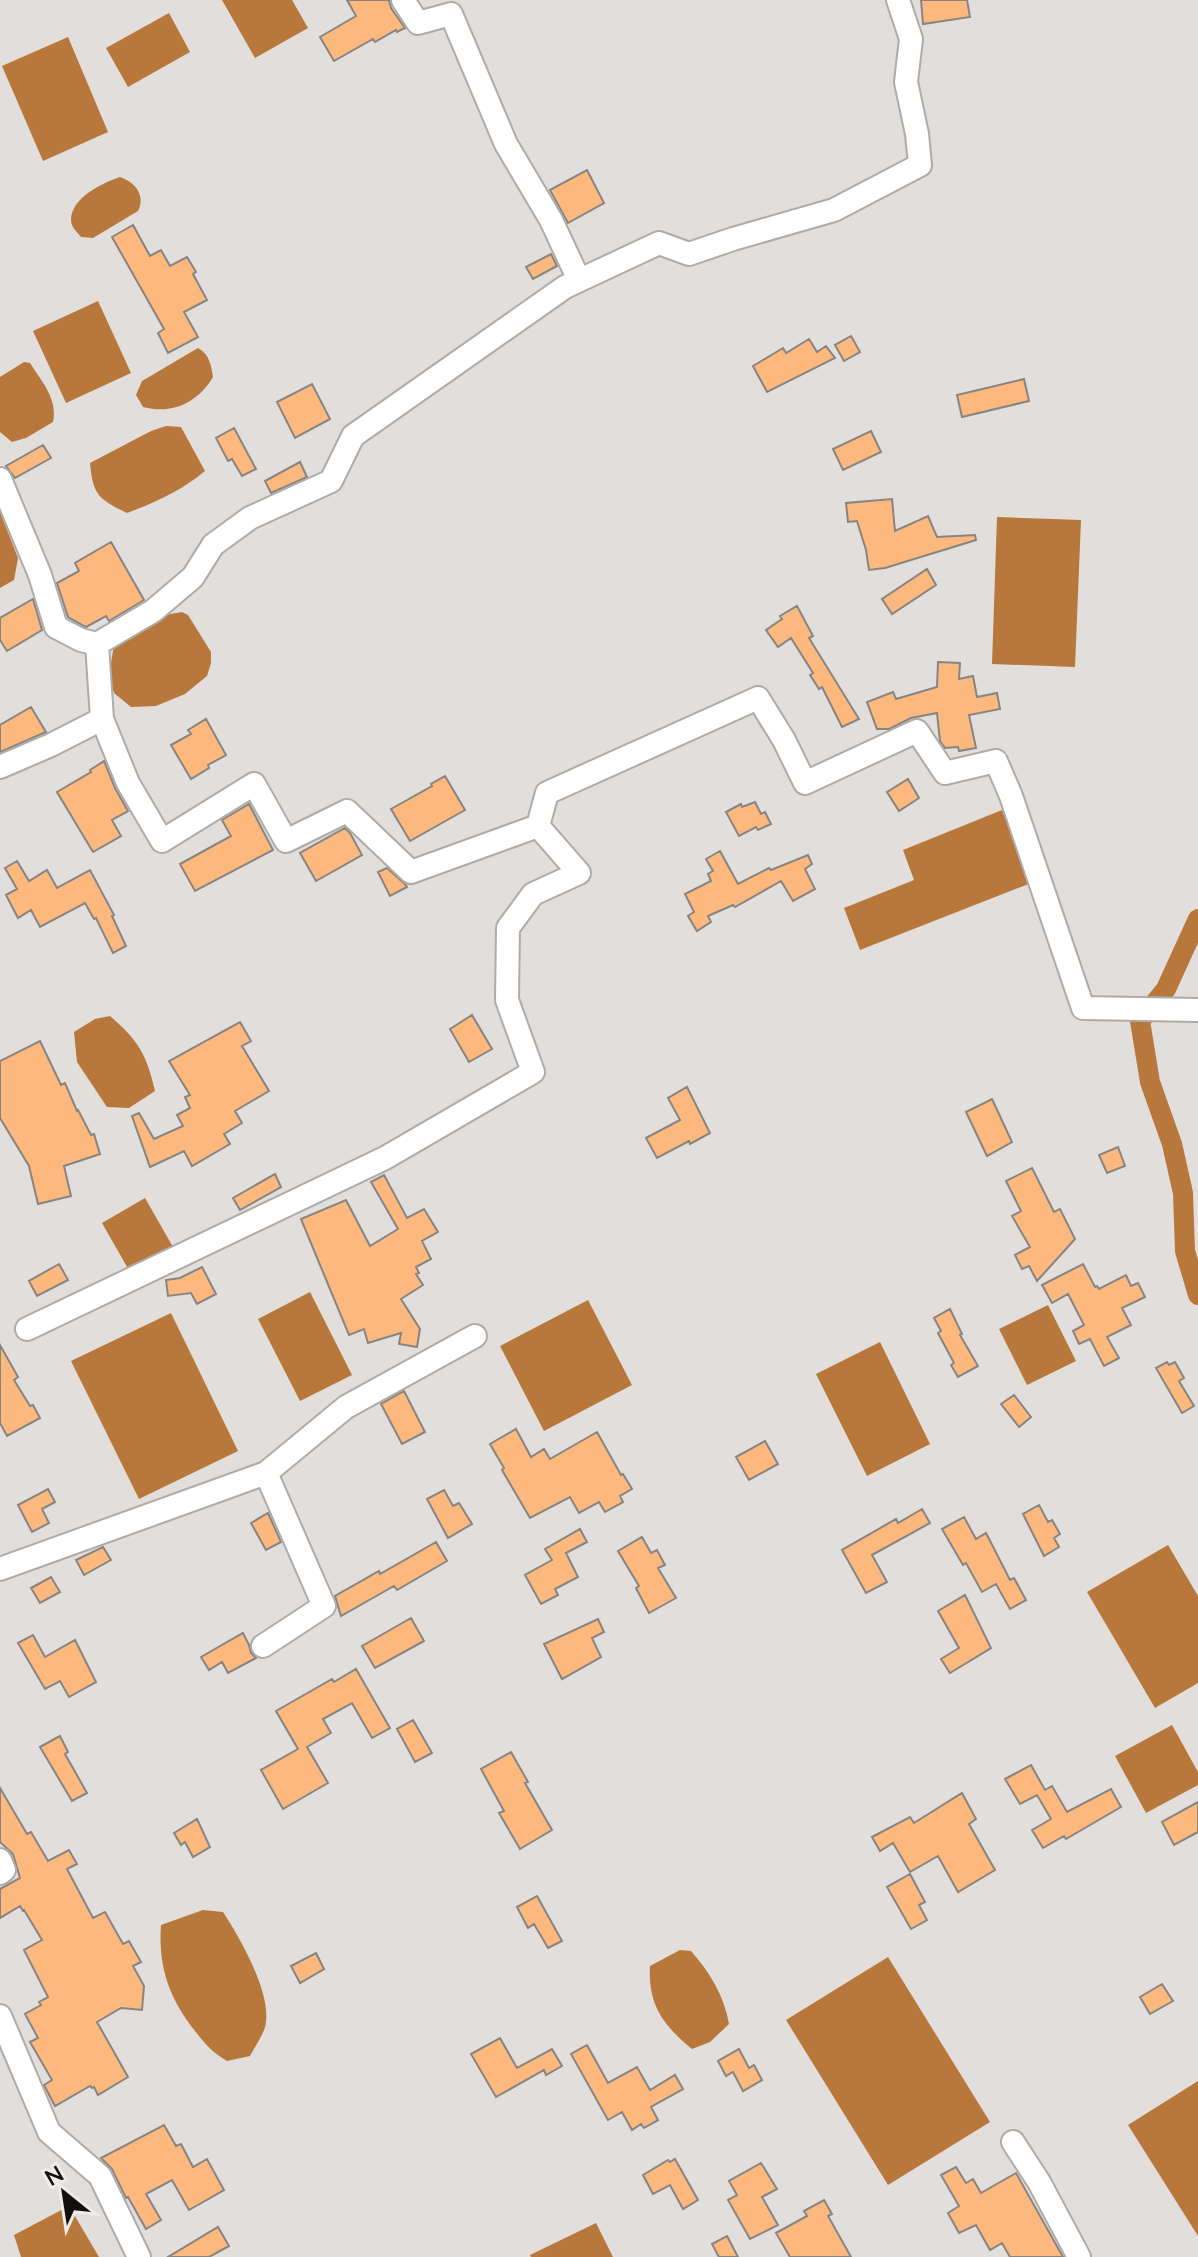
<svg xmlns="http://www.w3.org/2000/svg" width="1198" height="2257" font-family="Lato,sans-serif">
	<rect width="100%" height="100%" fill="#e1dedb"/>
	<path fill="#b8783c" d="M222 0H292L308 28 255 58Z
		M169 13 190 52 128 87 106 48Z
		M68 37 108 132 43 161 2 66Z
		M120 177C135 182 146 195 138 211L93 238 81 237C77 232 71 227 71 220 71 198 102 183 120 177Z
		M98 301 131 373 66 403 33 331Z
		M198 348C210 355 211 365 213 377 198 402 173 415 143 407L136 395 142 381Z
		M24 362 30 363C42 382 58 399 53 422L26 438 12 442 0 432V377Z
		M166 426 181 427 205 471C181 491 156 502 127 513 99 499 93 496 90 463L151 431Z
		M0 512 18 558 14 580 0 588Z
		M997 517 1081 520 1075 667 992 664Z
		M182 612 188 615 211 652V663L207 676 185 694 156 706 131 707 114 693 109 675 114 645 165 615Z
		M1002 810 1031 883 860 950 844 908 914 880 903 850Z
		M110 1016C138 1040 147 1055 155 1091L129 1108 107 1107 77 1062 74 1032 95 1019Z
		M145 1198 173 1247 130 1272 102 1223Z
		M310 1292 352 1375 300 1401 258 1319Z
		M588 1300 632 1385 544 1431 500 1346Z
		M1048 1305 1076 1361 1027 1385 999 1329Z
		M171 1313 238 1451 139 1499 71 1361Z
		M880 1342 930 1444 867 1476 816 1374Z
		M1168 1545 1198 1596V1683L1155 1708 1087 1592Z
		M1172 1725 1198 1772V1785L1146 1813 1115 1756Z
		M203 1910 223 1912C240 1938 270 1990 266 2022 265 2033 255 2046 250 2056L227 2061C212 2052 206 2045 195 2031 169 1998 158 1967 161 1925Z
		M680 1950 691 1951C710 1973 724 1995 729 2024L710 2042 692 2049C663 2025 648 2005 650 1966Z
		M888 1957 990 2122 888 2185 786 2020Z
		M1198 2081V2236L1128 2125Z
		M69 2206 99 2257H21L14 2235Z
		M596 2223 613 2257H531L530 2255Z"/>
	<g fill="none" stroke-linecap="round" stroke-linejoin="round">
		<path stroke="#b8783c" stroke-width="20" d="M1198 919 1166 989 1140 1021 1150 1082 1172 1144 1183 1193 1185 1251 1198 1295"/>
	</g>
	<path fill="#fdb97d" stroke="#878482" stroke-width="2" d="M347 0H389L391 8 405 28 397 32 396 30 375 42 373 39 334 61 320 37 356 16Z
		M921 0H967L970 17 923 24Z
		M587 170 604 203 568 223 550 190Z
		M133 225 150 256 161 250 170 266 187 257 196 272 193 274 207 300 184 312 198 337 168 353 158 333 164 329 112 237Z
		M551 254 557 266 533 279 526 267Z
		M851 336 860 352 844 361 835 345Z
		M809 339 817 352 826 346 835 358 767 392 753 366 783 348 786 353Z
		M1024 379 1029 401 962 417 957 395Z
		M312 384 330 419 295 438 277 402Z
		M234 428 256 469 242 476 232 459 228 461 216 438Z
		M871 431 881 452 843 470 833 449Z
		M43 445 51 458 15 478 6 466Z
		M300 462 307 477 271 493 265 481Z
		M892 499 895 531 928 516 937 537 975 535 976 540 885 568 869 570 866 550 857 521 848 522 846 503Z
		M111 542 144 600 109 621 106 616 86 627 68 617 57 583 79 571 75 563Z
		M927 569 936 585 892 614 882 599Z
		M33 599 42 630 7 651 0 640V618Z
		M797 606 813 636 809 638 859 719 842 727 822 687 819 689 810 675 813 673 791 638 778 647 766 630 782 619 780 616Z
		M938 662 960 663 959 679 973 676 977 697 997 693 1000 709 969 715 976 748 959 751 958 747 945 748 940 741 937 713 911 718 889 729H877L867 702 893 692 896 699 937 687Z
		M31 707 46 732 0 752V725Z
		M206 719 226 755 208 765 209 768 191 779 171 745 191 734 188 730Z
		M104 761 115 788 128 811 112 820 121 836 93 852 57 792 91 772 90 770Z
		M445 776 465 810 410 841 391 809 432 786 431 784Z
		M908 779 919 798 899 811 887 792Z
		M755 802 761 814 765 812 771 824 758 830 756 827 739 836 726 812 741 804 742 807Z
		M249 804 273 850 195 891 180 864 231 836 222 820Z
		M345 828 350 833 362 855 316 881 300 853Z
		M720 851 738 884 769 868 771 870 808 855 812 864 805 869 815 889 793 901 781 881 735 907 733 905 708 916 711 922 697 931 688 916 694 912 685 894 711 881 708 874 713 871 706 859Z
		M17 861 29 881 47 870 57 888 90 870 114 915 112 916 126 946 113 953 96 918 94 919 85 903 40 927 31 910 18 918 6 895 17 889 5 868Z
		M387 868 406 885 407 887 390 896 378 872Z
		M472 1015 492 1049 469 1062 450 1029Z
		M240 1022 251 1041 242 1046 269 1091 235 1111 242 1123 224 1134 230 1144 192 1166 184 1151 150 1167 132 1116 139 1113 154 1139 183 1126 177 1115 190 1108 185 1097 190 1095 169 1061Z
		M40 1041 61 1085 65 1083 77 1111 78 1110 91 1135 94 1134 100 1154 64 1166 71 1196 38 1204 29 1166 0 1118V1061Z
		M687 1087 710 1133 690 1144 689 1141 657 1158 646 1138 680 1120 668 1098Z
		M992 1099 1012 1142 987 1156 966 1112Z
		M1118 1147 1125 1166 1107 1173 1099 1155Z
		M1032 1168 1054 1212 1060 1209 1075 1239 1037 1281 1029 1266 1022 1269 1015 1255 1030 1247 1012 1216 1021 1211 1006 1181Z
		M275 1174 281 1187 240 1210 233 1198Z
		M384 1175 407 1218 424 1209 438 1232 422 1241 431 1259 416 1267 419 1273 416 1274 423 1285 401 1299 420 1329 417 1347 399 1344 401 1333 368 1343 364 1329 349 1335 301 1219 346 1200 370 1246 398 1229 371 1182Z
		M59 1264 68 1280 37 1296 29 1281Z
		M1083 1264 1095 1287 1097 1286 1099 1289 1126 1275 1131 1286 1138 1283 1145 1297 1122 1308 1131 1325 1107 1337 1119 1358 1104 1366 1090 1339 1079 1344 1073 1331 1084 1325 1068 1294 1052 1303 1042 1285Z
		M202 1267 216 1294 197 1304 191 1293 168 1296 166 1280 180 1278Z
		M950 1309 962 1334 960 1335 978 1366 958 1377 951 1365 954 1363 938 1333 941 1331 934 1318Z
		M0 1345 18 1377 14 1380 30 1406 33 1405 40 1418 7 1436 0 1423Z
		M1167 1362 1169 1365 1175 1362 1184 1378 1179 1381 1194 1406 1182 1413 1156 1368Z
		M404 1391 425 1432 402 1444 381 1404Z
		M1014 1395 1031 1417 1019 1427 1001 1404Z
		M516 1429 531 1457 544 1449 550 1459 597 1432 621 1475 623 1474 632 1489 620 1496 623 1502 605 1512 599 1502 579 1513 570 1497 530 1518 502 1470 504 1468 490 1444Z
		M765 1441 778 1464 749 1480 736 1457Z
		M48 1489 55 1502 42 1509 49 1523 32 1532 18 1505Z
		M444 1490 453 1506 459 1503 472 1524 448 1538 427 1499Z
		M1039 1505 1048 1522 1052 1520 1060 1534 1054 1538 1059 1547 1044 1556 1023 1514Z
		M922 1509 930 1523 872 1555 887 1582 866 1593 842 1550 896 1519 898 1523Z
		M268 1513 281 1542 266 1550 251 1523Z
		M964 1517 976 1539 986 1533 1010 1580 1014 1578 1026 1600 1010 1609 996 1584 982 1592 966 1563 963 1565 942 1529Z
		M580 1529 587 1542 566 1553 578 1577 555 1589 558 1595 541 1604 525 1575 552 1560 545 1549Z
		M642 1537 651 1553 657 1550 665 1565 658 1568 676 1598 649 1613 636 1588 639 1586 618 1551Z
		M436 1542 447 1561 397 1590 394 1586 341 1616 335 1596 379 1571 380 1574Z
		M103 1547 111 1560 84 1575 76 1560Z
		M51 1577 60 1592 40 1603 31 1588Z
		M965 1595 991 1648 950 1673 941 1659 959 1648 938 1611Z
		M411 1618 424 1641 375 1668 362 1646Z
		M598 1619 604 1632 592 1638 601 1657 562 1679 544 1644Z
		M243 1633 249 1645 251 1653 256 1658 228 1673 222 1662 209 1670 201 1657Z
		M33 1635 45 1657 75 1640 96 1682 69 1697 60 1681 45 1689 18 1643Z
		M356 1669 390 1728 372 1738 352 1703 323 1719 331 1733 307 1747 328 1783 283 1809 261 1770 298 1749 276 1711 332 1679 334 1682Z
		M413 1720 432 1753 415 1762 397 1729Z
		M60 1736 68 1752 65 1754 87 1793 72 1801 40 1747Z
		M511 1752 528 1782 525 1783 552 1830 520 1849 499 1813 504 1811 481 1769Z
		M1031 1765 1045 1790 1052 1786 1067 1812 1111 1789 1121 1807 1066 1839 1064 1836 1043 1848 1032 1830 1051 1819 1037 1795 1020 1804 1005 1779Z
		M0 1788 27 1834 31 1832 48 1861 69 1850 77 1864 67 1869 93 1918 105 1912 123 1944 129 1941 141 1962 133 1966 144 1986 142 2010 121 2008 97 2022 128 2077 98 2095 94 2087 92 2088 90 2086 55 2106 44 2085 52 2080 30 2042 38 2038 25 2014 41 2005 39 2002 48 1997 24 1950 42 1940 24 1910 23 1911 20 1906 0 1918V1889L20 1878 13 1854 0 1842Z
		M962 1793 976 1819 969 1824 995 1870 958 1892 938 1856 910 1872 893 1843 880 1851 872 1837 910 1817 914 1823Z
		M1198 1802V1832L1174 1845 1162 1822Z
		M197 1819 210 1847 193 1857 185 1842 181 1845 174 1833Z
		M910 1874 925 1902 919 1905 927 1920 911 1929 887 1887Z
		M537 1896 562 1941 548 1948 534 1924 528 1928 517 1907Z
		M316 1953 324 1969 300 1983 291 1966Z
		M1162 1984 1173 2001 1150 2014 1140 1997Z
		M500 2038 517 2068 552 2049 562 2066 546 2075 544 2070 496 2097 471 2054Z
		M587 2045 608 2083 637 2067 650 2090 675 2075 683 2089 651 2107 658 2120 644 2128 641 2124 632 2130 622 2112 608 2120 571 2054Z
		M739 2049 749 2068 754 2065 762 2080 743 2091 733 2072 726 2076 718 2061Z
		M164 2125 176 2146 181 2144 193 2167 207 2159 224 2190 189 2210 172 2180 146 2194 161 2220 146 2229 128 2197 126 2198 112 2169 101 2158Z
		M675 2159 698 2200 683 2209 670 2185 653 2194 643 2175 668 2160 670 2162Z
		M761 2163 777 2189 762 2197 778 2225 750 2239 728 2200 737 2195 729 2181Z
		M956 2167 966 2183 973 2179 981 2193 1016 2173 1063 2257H1010L1002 2243 990 2250 976 2225 959 2233 948 2213 959 2206 941 2175Z
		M824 2200 832 2214 828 2216 851 2257H790L776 2233 807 2216 804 2211Z
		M218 2227 229 2246 209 2257H168Z
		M727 2236 738 2257H719L712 2244Z"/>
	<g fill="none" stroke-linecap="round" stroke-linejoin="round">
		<g stroke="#aeaba8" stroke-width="26">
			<path id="minor" d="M403 0 418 23 451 14 506 144 551 220 579 280
				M898 0 911 39 906 82 917 134 920 165 834 210 733 239 689 254 659 243 565 287 353 436 331 481 250 518 213 545 193 577 153 611 97 644 102 719 128 783 162 841 254 784 286 841 347 811 411 872 538 826 547 793 758 698 784 740 805 783 917 731 945 773 996 761 1011 796 1083 1008 1198 1010
				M0 479 40 575 56 627 81 640 97 644
				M0 767 51 745 102 719
				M27 1329 385 1158 533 1072 507 1000 508 928 533 894 579 873 538 826
				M266 1473 346 1407 475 1336
				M0 1569 266 1473 324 1606 263 1646
				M0 1860 4 1870 0 1873
				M0 2016 49 2132 100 2176 139 2257
				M1013 2142 1039 2182 1079 2257"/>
		</g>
		<use href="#minor" stroke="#fff" stroke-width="22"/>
	</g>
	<g transform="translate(64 2193) rotate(330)" stroke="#efebe8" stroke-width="6" paint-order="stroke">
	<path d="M0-6L14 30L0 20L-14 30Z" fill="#11100f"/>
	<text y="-12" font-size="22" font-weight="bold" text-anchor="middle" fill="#11100f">N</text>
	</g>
</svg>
